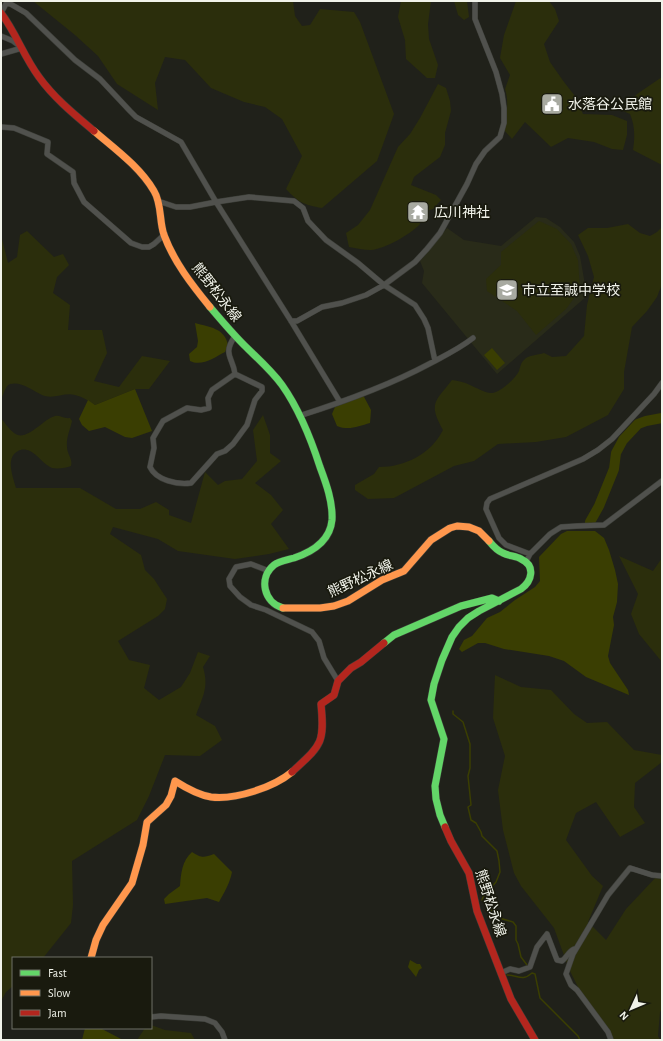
<svg xmlns="http://www.w3.org/2000/svg" width="663" height="1041" font-family="'Alegreya Sans','Noto Sans JP',sans-serif">
	<rect width="100%" height="100%" fill="#20211a"/>
	<path fill="#292b19" d="M536 217 546 218 560 227 574 242 580 256 587 296 497 374 422 283 424 271 420 261 447 228 464 240 501 246Z"/>
	<path fill="#2b2e0c" d="M33 1H293L295 16 302 26 310 25 320 9 354 12 360 22 394 114 377 161 322 208C304 205 298 202 286 189L302 156 282 119 265 107 244 102 211 88 185 60 165 57 155 83 158 110 117 84 98 56 75 35Z
		M401 1H431L428 24 429 39 438 65 435 78H427L406 59 405 40 398 17Z
		M454 1H467L469 17 464 20 458 15Z
		M516 1H549L555 9 559 21 544 44 550 62 564 82 575 96 583 114 612 115 627 121V135L623 150 612 149 594 142 568 138 551 147 525 122 512 139 504 130C507 118 509 100 505 89L510 75 500 58 504 35Z
		M662 77V164H660L633 150C635 137 635 126 630 114L621 110 637 94Z
		M438 84 446 88 450 101 451 111 445 133V145L440 157 414 177 411 185 436 195 441 200 433 209 427 211 421 205H415L411 210V218L419 219 420 224C411 234 385 249 371 250 364 250 356 248 349 247L346 233 358 225 370 210 398 147 410 134 420 118Z
		M539 221 557 229 571 244 578 260 580 290 566 309 536 335 517 311 487 291 486 279 501 265V252Z
		M628 224 640 233 650 236 657 232 662 227V284L657 297 647 311 632 327 624 372V389L608 415 566 437 536 442 498 444 474 461 454 466 394 498 368 499 355 490V485L374 474 379 467C405 467 431 454 443 430 428 403 435 402 452 380 458 381 464 382 470 385 477 388 483 392 490 393 499 394 516 378 519 371 520 368 521 362 524 360 528 355 538 355 544 353L552 357 566 356 584 336 587 305 594 277 588 256 578 235 588 228H607Z
		M27 231 54 257 63 254 69 265 57 277 53 293 70 305 68 330H102L107 353 94 381 119 387 142 356 170 361 149 389H135L95 405C89 401 83 397 75 395 64 392 53 400 42 395 32 390 21 381 10 384 5 386 3 396 1 400V235L8 263 17 257 20 235Z
		M263 415 270 435V453L281 461 255 483 271 495 283 510 271 524 289 549 269 554 235 559 178 551 158 539 113 527 110 534 141 555 145 570 154 579 167 599 165 609 158 616 118 641 129 660 150 665 144 688 159 700 181 687 190 673 198 652 210 656 203 667C209 687 203 696 196 715L215 726 222 740 200 756 165 755 149 796 137 820 72 861 73 905 71 923 43 958H13V986L6 992 1 1001V418C5 423 9 429 14 433 26 443 43 419 55 416 60 415 64 419 70 418L72 421C70 430 66 438 67 447 67 454 73 459 71 466 66 468 58 469 52 468 43 464 38 455 30 451 26 449 21 449 18 451 5 458 13 477 16 488H80L116 509H140L156 502 169 510V515L191 523 205 472 218 485 225 481 242 479 257 461 253 430Z
		M619 556 653 571 662 558V662L639 634 631 614 638 594Z
		M495 675 521 687 551 690 574 714 587 723 607 722 634 750 662 755V762L635 783 634 807 645 823 620 837 596 802 576 813 566 840 592 876 603 886 588 922 606 940 626 909 658 875 662 877V1009L660 1012 658 1036 660 1040H613L579 989 569 969 554 928 521 886 514 873 503 830 498 790 505 756 493 718Z
		M151 1025 165 1030 191 1033 195 1040H137L145 1028H151Z"/>
	<path fill="#3a3e02" d="M195 323C209 327 225 328 228 345L225 352C215 357 202 367 190 361L189 354 197 347 198 341Z
		M492 348 505 363 497 370 484 355Z
		M135 389 152 431 132 438 125 437 105 427 89 431 82 425 79 419 88 400 95 405Z
		M363 395 371 410 370 423C359 426 349 431 337 426L332 414 335 407Z
		M567 531H595L604 538 609 550 615 570 618 584 617 602 613 617 614 625 608 656 610 663 628 690 629 695 586 677 564 661 549 656 504 649 485 643H478L462 652 459 649 464 640 472 636 487 618 500 612 515 600 535 587 540 581 539 557 561 534Z
		M192 852C202 858 203 858 214 854L232 872C230 883 224 893 219 902L207 898 165 904 164 899 169 894 180 886C181 873 182 861 192 852Z
		M410 960 417 964H420L422 968 419 970 416 977 408 967Z
		M85 1028 102 1029 123 1040H82Z"/>
	<g fill="none" stroke-linecap="round" stroke-linejoin="round">
		<path stroke="#3a3e02" stroke-width="1.5" d="M453 711V714L463 722 470 744V768L468 776 471 805 468 807 471 820 476 823 481 832 482 836 497 851 499 861 500 872 496 882 483 897 482 900 490 908 496 917 513 922 516 926V940L518 944 521 957 527 965
			M507 975C518 975 522 982 532 973L535 974 540 998 578 1036 580 1040"/>
		<path stroke="#3a3e02" stroke-width="10" d="M590 522 599 506 614 469 616 453 623 440 638 424 646 421 662 418"/>
		<g stroke="#3c3e38" stroke-width="6">
			<path id="street" d="M1 13 7 2 26 13 75 60 100 79 130 111 136 117 181 142 216 202 291 321 340 402
				M1 36 13 41 21 47
				M1 54 22 48
				M1 127 14 128 48 142 47 154 73 172 74 183 84 202 131 243 142 247H149L154 244 165 234
				M158 201 176 207H190L216 202 249 197 294 201 303 208 308 221 326 240 358 263 384 285 415 305 424 319 428 328 435 361
				M291 321H297L322 307 342 303 366 295 384 285 415 262 427 249 440 233 467 184 476 164 485 151 500 137 504 123V108L502 94 496 72 475 19V1
				M235 374 262 387V391L255 400 247 425 233 444 225 451 217 454 191 483C177 485 156 480 150 467L154 448 153 438 163 421 187 408 201 410 209 408 208 398 212 390 235 374C233 357 222 355 235 336
				M299 416C343 402 388 386 429 364 444 356 459 349 473 338
				M530 554 506 545 499 538 486 509 487 503 490 499 583 459 598 450 612 439 654 394 662 383
				M526 562 530 554 550 534 561 527 577 526 604 525 662 481
				M269 571 251 564 236 567 229 579 230 586 240 597 251 605 266 610 312 632 319 641 324 658 338 681
				M501 973 510 969 519 971 530 967 537 947 547 934 557 960 562 961C567 957 569 951 574 949
				M151 1017 161 1016 205 1019 215 1023 222 1032 225 1040
				M611 1040 608 1032 577 990 571 985 566 974 573 954 608 895 630 868 652 875 662 876"/>
		</g>
		<g stroke="#3c3e38" stroke-width="8">
			<path id="fast" d="M210 307C221 320 232 333 244 345 257 358 271 370 282 385 299 409 311 439 320 467 326 483 333 502 332 520 330 541 312 552 294 558 287 560 279 561 274 565 258 578 264 603 283 608
				M384 643 394 635 461 606 492 598 499 601
				M445 827 440 815 436 799 435 786 444 739 431 700 434 684 442 660 452 637 459 627 468 618 479 611 521 589C532 581 536 566 521 559 516 556 509 556 503 553 498 551 493 546 489 541"/>
		</g>
		<g stroke="#3c3e38" stroke-width="8">
			<path id="slow" d="M94 131C115 149 140 167 154 191 162 204 159 221 164 235 174 262 192 285 210 307
				M283 608H320L334 606 348 601 382 580 404 571 431 540 450 528 457 526 469 527 479 531 489 541
				M91 958 96 940 103 925 132 883 143 845 147 822 166 805 171 796 175 781C186 788 198 795 211 797 236 800 274 787 292 772"/>
		</g>
		<g stroke="#3c3e38" stroke-width="8">
			<path id="jam" d="M1 13C16 33 24 57 39 77 54 98 75 115 94 131
				M292 772C321 745 325 744 321 704L334 695 338 681 351 668 361 662 384 643
				M445 827 451 841 469 873 477 911 511 999 535 1040"/>
		</g>
		<use href="#street" stroke="#50514d" stroke-width="5"/>
		<use href="#fast" stroke="#63d668" stroke-width="7"/>
		<use href="#slow" stroke="#ff974d" stroke-width="7"/>
		<use href="#jam" stroke="#b3261e" stroke-width="7"/>
	</g>
	<defs>
		<g id="civic-square" transform="scale(1.15)"><rect x="-9" y="-9" width="18" height="18" rx="4" fill="#a8aaa1" stroke="#191a0e"/><path d="M-.6-6.5H3V-4.5H.6V-3L4-1V1h2V6H-6V1h2V-1L-.6-3ZM-1.2 2.5V6h2.4V2.5Z" fill="#fff"/></g>
		<g id="temple-square" transform="scale(1.15)"><rect x="-9" y="-9" width="18" height="18" rx="4" fill="#a8aaa1" stroke="#191a0e"/><path d="M0-6L5-2H3V0L6.5 2.5H4V6H1.5V3h-3V6H-4V2.5H-6.5L-3 0V-2H-5Z" fill="#fff"/></g>
		<g id="school-square" transform="scale(1.15)"><rect x="-9" y="-9" width="18" height="18" rx="4" fill="#a8aaa1" stroke="#191a0e"/><path d="M0-5L7-2L0 1L-7-2ZM-4 1L0 2.5L4 1V4Q0 6-4 4Z" fill="#fff"/></g>
	</defs>
	<g fill-rule="evenodd">
		<use href="#civic-square" x="552" y="104"/>
		<use href="#temple-square" x="418" y="212"/>
		<use href="#school-square" x="507" y="290"/>
	</g>
	<g text-anchor="middle" stroke-width="3.5" stroke-linejoin="round" paint-order="stroke">
		<g font-size="14" fill="#f1f3ea" stroke="#191a0e" text-anchor="start">
			<text x="568" y="109">水落谷公民館</text>
			<text x="434" y="217">広川神社</text>
			<text x="522" y="295">市立至誠中学校</text>
		</g>
		<g font-size="14" fill="#f1f3ea" stroke="#191a0e">
			<text transform="translate(217 292) rotate(52)" y="5">熊野松永線</text>
			<text transform="translate(360 578) rotate(-25)" y="5">熊野松永線</text>
			<text transform="translate(491 903) rotate(72)" y="5">熊野松永線</text>
		</g>
	</g>
	<rect width="663" height="1041" fill="none" stroke="#f1f3ea" stroke-width="4"/>
	<rect x="12" y="957" width="140" height="72" fill="#191a0e" stroke="#6f7166"/>
	<rect x="20" y="970" width="20" height="6" fill="#63d668" stroke="#6f7166"/>
	<text x="48" y="977" font-size="12" fill="#f1f3ea">Fast</text>
	<rect x="20" y="990" width="20" height="6" fill="#ff974d" stroke="#6f7166"/>
	<text x="48" y="997" font-size="12" fill="#f1f3ea">Slow</text>
	<rect x="20" y="1010" width="20" height="6" fill="#b3261e" stroke="#6f7166"/>
	<text x="48" y="1017" font-size="12" fill="#f1f3ea">Jam</text>
	<g transform="translate(631 1009) rotate(226)" stroke="#191a0e" stroke-width="3" paint-order="stroke">
	<path d="M0-3L7 15L0 10L-7 15Z" fill="#f1f3ea"/>
	<text y="-6" font-size="11" font-weight="bold" text-anchor="middle" fill="#f1f3ea">N</text>
	</g>
</svg>
